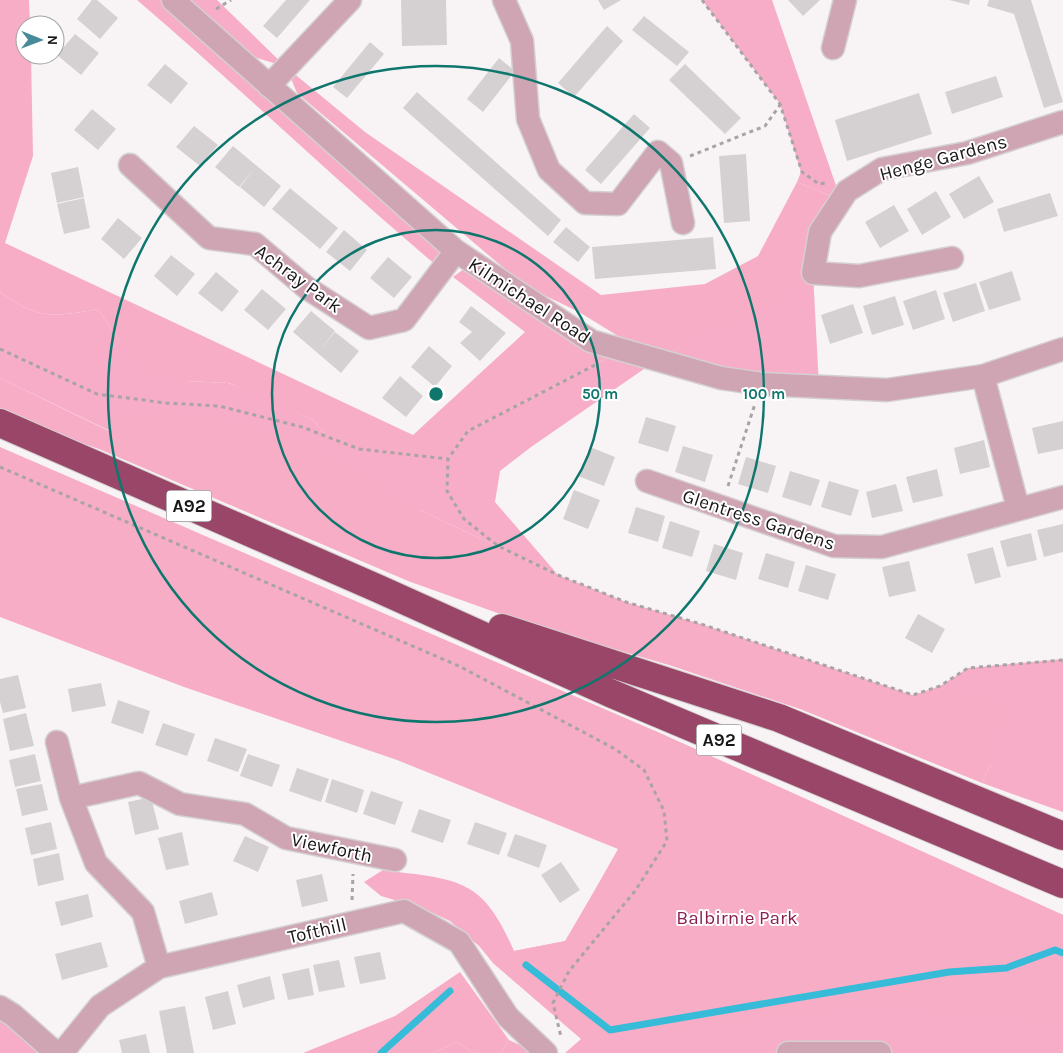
<svg xmlns="http://www.w3.org/2000/svg" width="1063" height="1053" font-family="Karla,sans-serif">
	<rect width="100%" height="100%" fill="#f8f4f5"/>
	<path fill="#f7adc7" d="M173 0H217L286 67 228 49Z
		M702 0H772L841 200 797 182 801 172 780 104Z
		M813 273 819 387 657 360 531 447 500 471 495 502 558 575 420 510 110 431 0 378V292C39 320 53 317 98 309L119 341 186 381 228 383 257 394 313 420 326 436 448 459 468 431 623 350 657 360Z
		M1063 659V812L982 783 991 764 940 686 968 668Z
		M653 730 1063 915V1053H565L581 1039 493 963 479 946 450 921 422 908 381 896 364 882 383 870C457 880 482 876 514 951L565 941 619 849Z
		M0 1007 56 1053H0Z
		M509 1040 537 1053H501Z
		M457 1042 473 1053H433Z"/>
	<path fill="#f8adc7" d="M0 0H29L30 25H25V55H31L33 156 5 243 413 435 525 332 453 277 472 263 623 350 468 431 448 459 359 449 326 436 313 420 229 383 186 381 143 371 119 341 98 309C53 317 39 320 0 292Z
		M137 0H173L449 246 437 266C335 180 239 87 137 0Z
		M286 67 365 132 601 295 705 284 758 256 797 182 841 200 813 273 768 306 701 336 657 360 579 312 525 286 297 93Z
		M0 378 109 431 123 414 170 411 217 416 313 443 420 510 558 575 626 602 701 624 913 695 940 686 1005 705 991 764 982 783 800 709 669 665 531 625 408 581 99 449 43 430 0 408Z
		M0 447 653 730 1063 915V1023L879 1007 582 1039 493 963 514 951 566 941 618 849 397 760 184 687 0 617Z
		M460 972 509 1040 501 1053H473L457 1042 433 1053H303L395 1016Z"/>
	<g fill="none" stroke-linecap="round" stroke-linejoin="round">
		<path stroke="#36bcd8" stroke-width="7" d="M526 965 610 1030 949 972 1006 968 1055 950 1063 953
			M381 1053 450 991"/>
	</g>
	<path fill="#d5d1d2" d="M92 0H97L118 18 100 39 77 19Z
		M286 0H310L277 38 263 26Z
		M401 0H446L447 45 402 46Z
		M598 0H621L604 10Z
		M788 0H820L803 16Z
		M949 0H970L969 5Z
		M989 0H1031L1063 102 1044 108 1014 14 987 6Z
		M644 16 689 52 677 66 632 30Z
		M607 26 623 41 574 97 558 83Z
		M75 34 99 53 81 75 57 55Z
		M370 42 384 54 347 98 333 87Z
		M499 58 515 71 483 112 467 99Z
		M165 64 188 83 171 104 147 85Z
		M685 64 741 118 725 134 669 80Z
		M996 76 1003 97 952 114 945 92Z
		M417 92 561 220 548 236 403 108Z
		M919 93 932 134 847 161 835 120Z
		M92 109 116 129 98 150 74 130Z
		M634 114 650 128 601 184 585 170Z
		M194 126 218 145 200 166 176 147Z
		M233 146 257 166 239 187 215 167Z
		M746 154 750 221 724 223 719 156Z
		M257 166 281 186 264 207 240 187Z
		M78 167 84 197 57 203 51 173Z
		M979 176 994 202 964 219 949 194Z
		M290 188 338 228 320 249 272 209Z
		M936 191 951 217 922 235 907 209Z
		M1050 193 1058 216 1004 232 997 209Z
		M84 198 90 228 64 234 57 204Z
		M894 205 909 231 880 248 865 222Z
		M118 218 142 238 124 259 101 239Z
		M566 227 590 247 578 262 553 242Z
		M344 230 367 250 350 271 326 252Z
		M713 237 716 269 595 279 592 247Z
		M171 255 195 274 177 296 154 276Z
		M388 257 412 277 394 298 370 278Z
		M1012 271 1021 300 989 310 979 282Z
		M216 272 239 291 222 312 198 293Z
		M976 283 985 311 953 322 943 293Z
		M262 289 286 309 268 330 244 310Z
		M936 290 945 319 913 330 903 301Z
		M895 296 904 325 872 335 863 306Z
		M853 304 863 333 830 344 821 315Z
		M471 306 506 333 480 361 460 343 472 332 459 322Z
		M311 311 335 331 319 351 335 332 359 351 341 373 293 332Z
		M429 346 452 366 435 387 411 367Z
		M400 376 423 396 406 417 382 398Z
		M646 417 676 426 668 452 638 443Z
		M1063 421V449L1038 454 1032 428Z
		M984 440 990 467 960 474 954 448Z
		M683 446 713 455 705 482 675 472Z
		M590 447 615 457 604 486 578 476Z
		M746 457 776 466 768 493 738 484Z
		M937 469 943 496 913 503 906 477Z
		M790 471 820 480 811 506 782 497Z
		M829 481 859 490 851 516 821 507Z
		M896 484 903 511 872 518 866 492Z
		M574 490 600 500 588 529 563 519Z
		M636 507 665 516 658 542 628 533Z
		M670 521 700 531 692 557 662 548Z
		M1063 524V552L1044 557 1037 530Z
		M1031 533 1037 560 1007 567 1000 541Z
		M714 544 743 553 736 580 706 571Z
		M993 547 1001 577 975 584 967 554Z
		M766 553 795 562 788 588 758 579Z
		M909 561 916 591 889 597 882 567Z
		M806 565 836 574 828 600 798 591Z
		M918 614 945 629 932 653 905 638Z
		M18 675 26 708 3 713 0 702V679Z
		M101 683 106 706 72 712 68 689Z
		M118 700 150 711 143 734 111 723Z
		M26 713 34 746 10 751 3 719Z
		M163 723 195 734 187 756 155 745Z
		M215 738 247 749 238 772 207 761Z
		M35 754 41 781 15 787 9 760Z
		M248 754 280 765 272 787 240 776Z
		M297 768 329 779 321 802 289 791Z
		M332 779 364 790 357 813 325 802Z
		M42 784 48 810 22 816 16 789Z
		M371 791 403 802 395 825 363 814Z
		M151 797 159 829 135 835 128 802Z
		M419 809 451 820 443 843 411 832Z
		M51 822 57 849 31 855 25 828Z
		M475 822 507 833 499 855 467 844Z
		M182 832 189 865 166 870 158 838Z
		M515 834 547 845 539 868 507 856Z
		M245 836 269 847 258 872 233 861Z
		M59 853 64 880 38 886 33 859Z
		M561 862 580 890 560 903 541 875Z
		M322 874 328 901 302 907 296 880Z
		M212 892 218 915 185 924 179 901Z
		M88 894 93 917 61 926 55 902Z
		M101 942 108 967 62 980 55 954Z
		M380 952 386 979 360 984 354 957Z
		M339 960 345 987 319 992 313 965Z
		M309 968 314 995 288 1000 282 974Z
		M270 976 275 999 243 1008 237 985Z
		M228 991 236 1024 213 1030 205 997Z
		M185 1006 194 1053H167L159 1011Z
		M146 1034 150 1053H122L119 1040Z"/>
	<g fill="none" stroke-linecap="round" stroke-linejoin="round">
		<g stroke="#d4d0d1" stroke-width="25">
			<path id="minor" d="M173 0 456 251 591 341 721 378 762 384 887 390 983 376 1063 349
				M504 0 522 41 528 119 549 170 585 203 618 204 658 152 671 163 683 223
				M833 48 845 0
				M269 86 350 0
				M130 165 209 238 255 244 307 288 369 328 404 320 456 251
				M952 258 859 276 813 273 820 232 847 191 882 169 967 153 1063 122
				M983 376 1018 508
				M647 481 834 546 882 547 1063 497
				M57 742 71 798 96 863 143 912 159 967
				M71 798 139 783 180 804 245 814 286 838 395 860
				M0 1007 13 1015 56 1053
				M62 1053 100 1006 159 967 404 911 459 942 508 1017 546 1053
				M788 1053H880"/>
		</g>
		<g stroke="#d4d0d1" stroke-width="30">
			<path id="highway" d="M0 423 379 589 610 693 1063 884
				M502 628 779 718 1063 836"/>
		</g>
		<path stroke="#a8a4a5" stroke-width="3" stroke-dasharray="4 4" stroke-linecap="butt" d="M702 0 780 104 802 172 819 184 827 183
			M216 9 231 0
			M690 156 765 126 780 105
			M0 349 97 394 166 403 219 406 302 427 359 449 448 459
			M595 365 468 431 448 459 447 491 464 519 498 546 558 575 626 602 701 624 913 695 940 686 968 668 1063 660
			M0 467 461 667 615 749 644 770 664 811 667 841 635 891 569 971 553 1003 561 1037
			M728 486 755 404
			M352 900 353 874"/>
		<use href="#minor" stroke="#cfa5b3" stroke-width="22"/>
		<use href="#highway" stroke="#994668" stroke-width="28"/>
	</g>
	<g fill="none" stroke="#0f766e" stroke-width="2.5">
		<circle cx="436" cy="394" r="164"/>
		<circle cx="436" cy="394" r="328"/>
	</g>
	<g text-anchor="middle" stroke-width="4" stroke-linejoin="round" paint-order="stroke">
		<g fill="#fff" stroke="#5d5c5d" stroke-width="1">
			<rect x="166.5" y="490.5" width="45" height="31" rx="4"/>
			<rect x="696.5" y="724.5" width="45" height="31" rx="4"/>
		</g>
		<g font-size="18" font-weight="bold" fill="#181617">
			<text x="189" y="512">A92</text>
			<text x="719" y="746">A92</text>
		</g>
		<g font-size="19" fill="#181617" stroke="#fff">
			<text transform="translate(943 157) rotate(-15)" y="7">Henge Gardens</text>
			<text transform="translate(299 278) rotate(36)" y="7">Achray Park</text>
			<text transform="translate(530 300) rotate(33)" y="7">Kilmichael Road</text>
			<text transform="translate(759 519) rotate(18)" y="7">Glentress Gardens</text>
			<text transform="translate(332 847) rotate(12)" y="7">Viewforth</text>
			<text transform="translate(317 930) rotate(-13)" y="7">Tofthill</text>
		</g>
		<g font-size="19" fill="#8a2052" stroke="#fff">
			<text x="737" y="924">Balbirnie Park</text>
		</g>
	</g>
	<circle cx="436" cy="394" r="8" fill="#0f766e" stroke="#fff" stroke-width="2.5"/>
	<g font-size="15" text-anchor="middle" font-weight="bold" fill="#0f766e" stroke="#fff" stroke-width="4" stroke-linejoin="round" paint-order="stroke">
		<text x="600" y="399">50 m</text>
		<text x="764" y="399">100 m</text>
	</g>
	<g transform="translate(40 40) rotate(91)"><circle r="24" fill="#ffffff" stroke="#a3a2a2"/>
	<path d="M0-4L9 19L0 12L-9 19Z" fill="#478a9a"/>
	<text y="-8" font-size="14" font-weight="bold" text-anchor="middle" fill="#181617">N</text>
	</g>
</svg>
